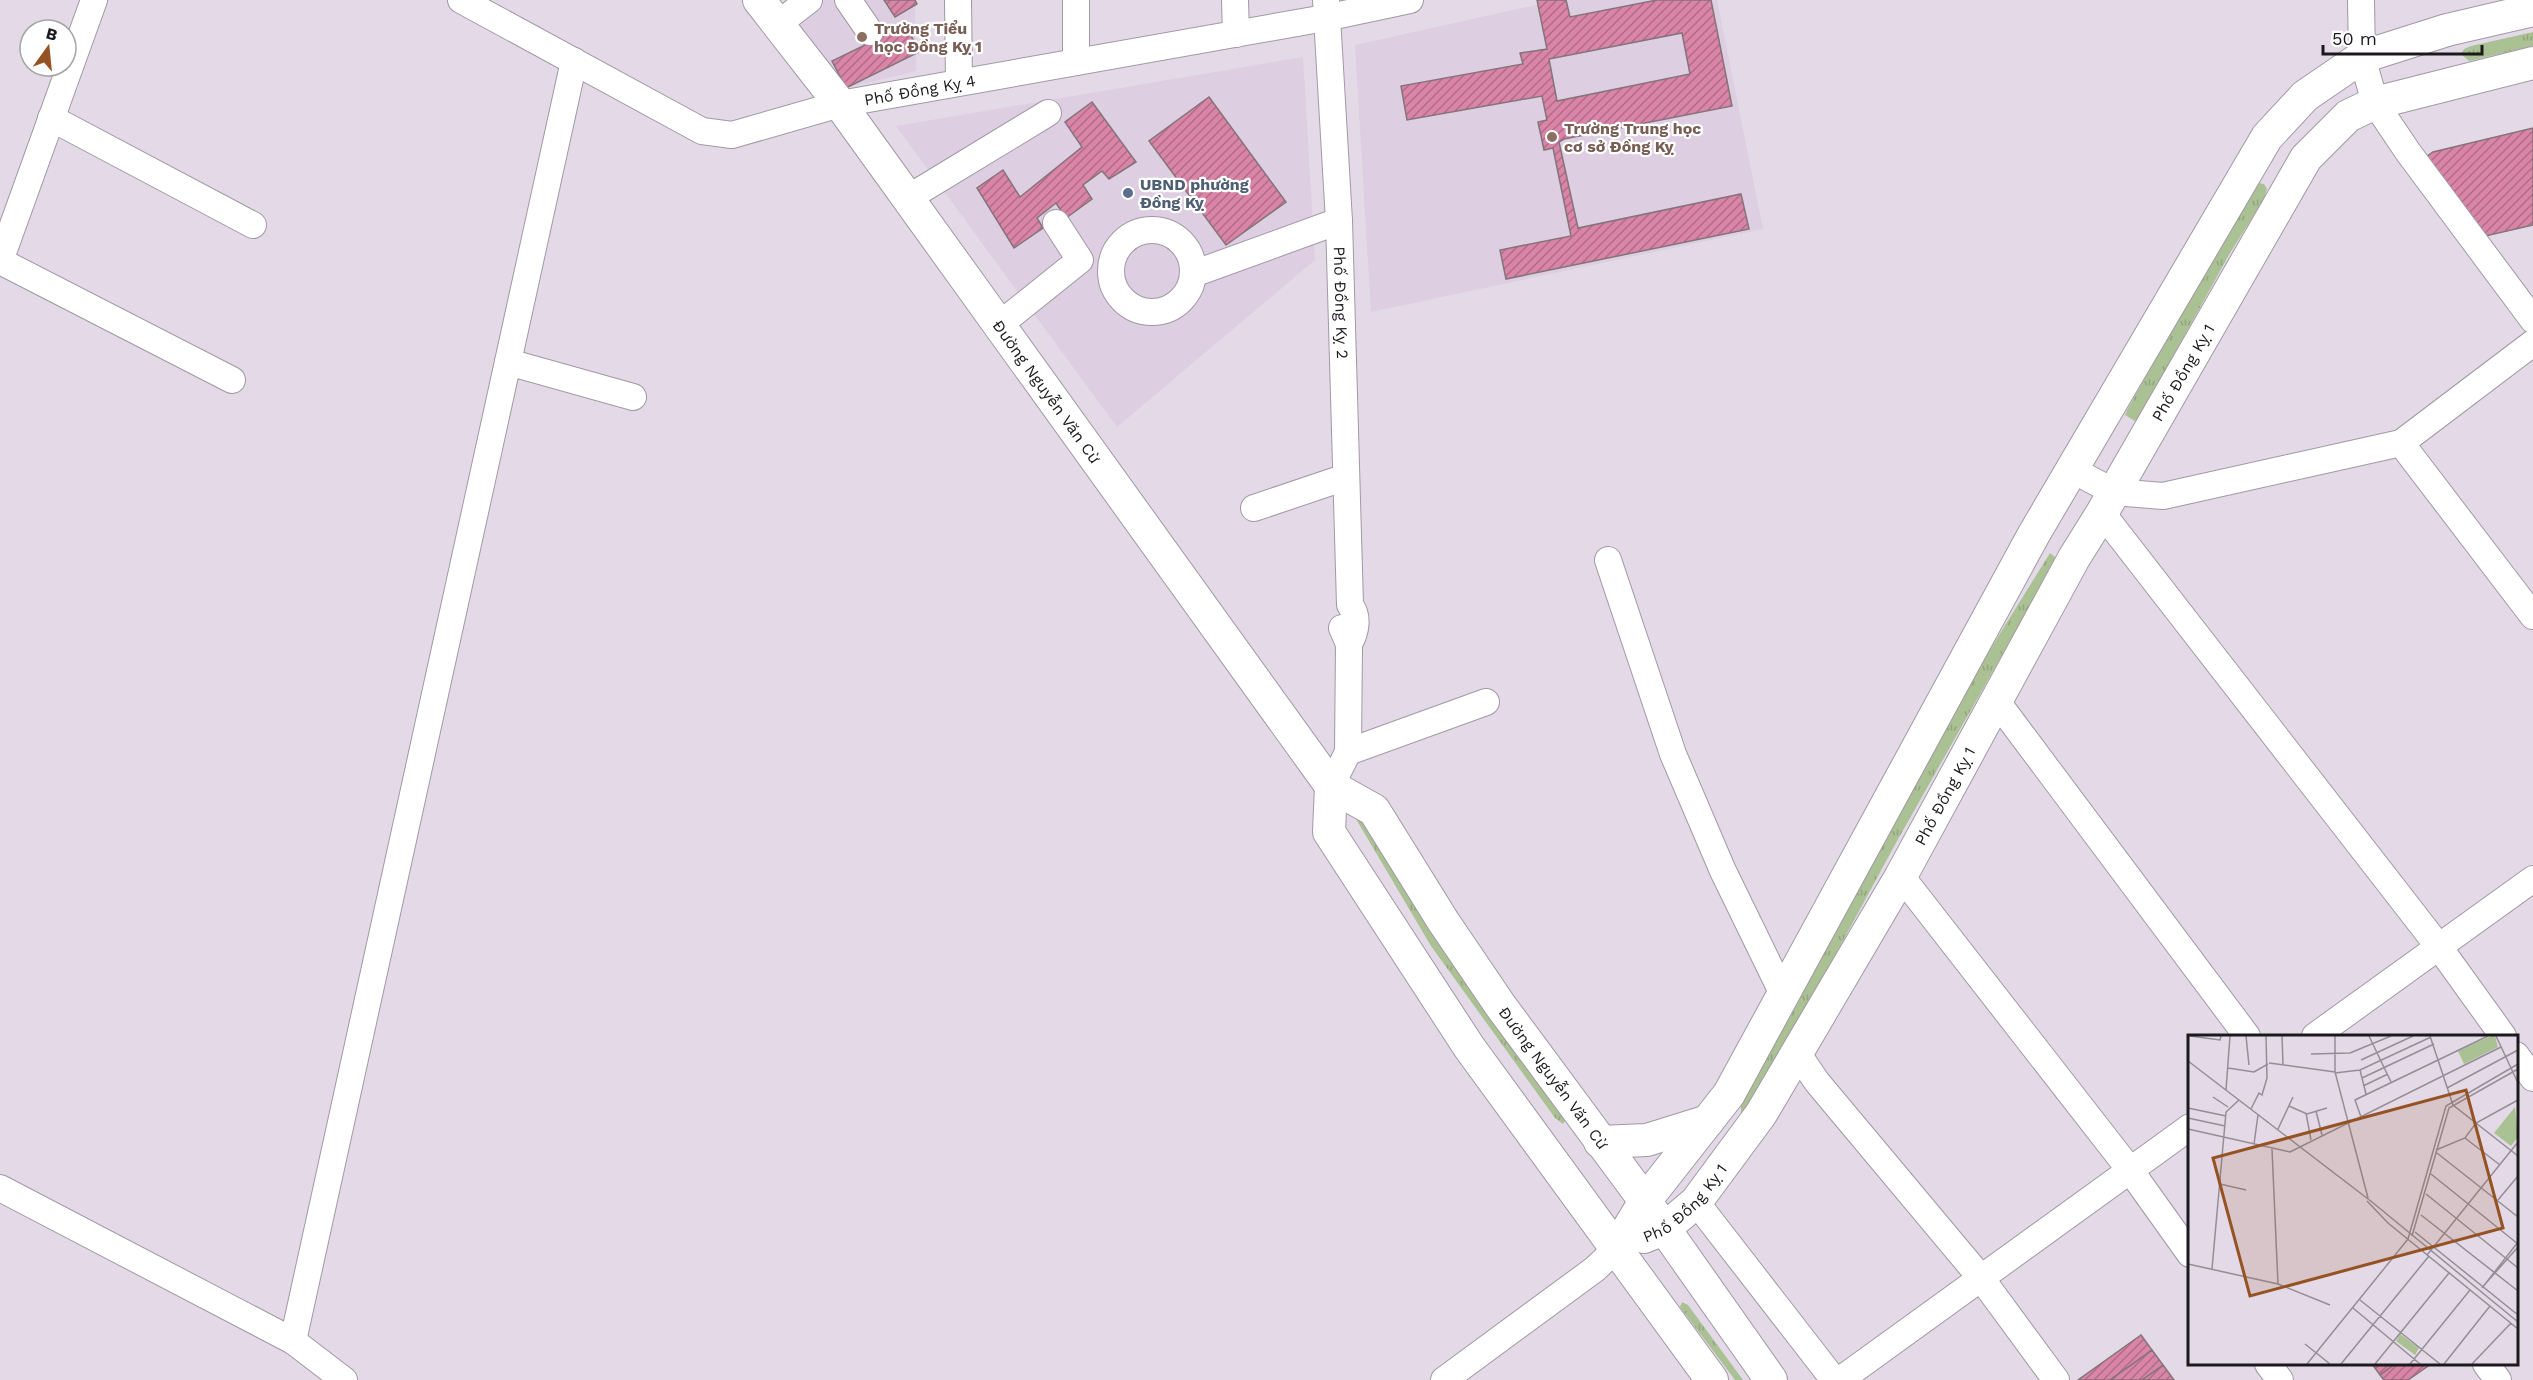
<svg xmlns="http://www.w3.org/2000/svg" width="2533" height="1380" font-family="'Work Sans',sans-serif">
	<defs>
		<pattern id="grass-tufts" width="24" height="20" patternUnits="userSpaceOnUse" patternTransform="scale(1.5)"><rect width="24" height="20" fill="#aac193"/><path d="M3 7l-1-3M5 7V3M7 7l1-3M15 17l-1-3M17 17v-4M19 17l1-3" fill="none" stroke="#92a57e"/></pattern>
		<pattern id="building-hatch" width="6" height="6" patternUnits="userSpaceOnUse" patternTransform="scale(1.5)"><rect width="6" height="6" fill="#da85a7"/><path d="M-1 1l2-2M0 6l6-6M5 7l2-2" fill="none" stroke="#b06c87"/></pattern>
	</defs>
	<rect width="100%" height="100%" fill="#e4dae7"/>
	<path fill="#ddcee2" d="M783 0H912L915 4 916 71 843 89Z
		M1558 0H1717L1763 229 1371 312 1355 45Z
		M1303 57 1315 260 1117 427 896 126Z"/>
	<path fill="url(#grass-tufts)" d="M2533 32V46L2469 61 2461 54 2464 49 2471 46Z
		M2258 183 2264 184 2267 189 2264 199 2230 253 2140 416 2135 421 2125 415 2127 410 2253 187Z
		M2050 553 2055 557 2054 563 1897 841 1754 1105 1741 1116V1105L1965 690Z
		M1356 812 1566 1119 1563 1124 1555 1118 1431 946 1356 819Z
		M1682 1302 1688 1305 1743 1380H1735L1680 1307Z"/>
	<path fill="url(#building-hatch)" stroke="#837479" stroke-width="1.5" fill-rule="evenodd" d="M884 0H915L917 4 895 17Z
		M1537 0H1566L1570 17 1657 0H1711L1732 106 1564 139 1559 142 1578 228 1741 194 1749 229 1506 279 1500 250 1571 236 1553 148 1544 150 1538 122 1547 120 1542 96 1407 120 1401 86 1523 64 1520 53 1547 49ZM1682 33 1690 74 1557 101 1549 59Z
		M906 25 919 52 846 88 832 61Z
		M1209 97 1286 202 1226 245 1149 141Z
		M1092 102 1136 162 1109 179 1102 171 1083 185 1092 199 1066 218 1056 203 1037 218 1043 228 1014 248 977 188 1003 170 1020 197 1082 147 1065 122Z
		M2533 128V225L2477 238 2426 157 2433 152Z
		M2141 1335 2152 1350 2110 1380H2078Z
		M2152 1350 2163 1365 2142 1380H2110Z
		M2372 1364H2395L2380 1375Z
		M2395 1364H2431L2408 1380H2384L2380 1375Z
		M2163 1365 2174 1380H2142Z"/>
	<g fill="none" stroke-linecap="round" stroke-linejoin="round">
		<g stroke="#a198a5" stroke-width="28">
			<g id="minor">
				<path id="s1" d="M461 0 702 131 732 135 840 104 1325 18 1410 0"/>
				<path d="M848 0 870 32"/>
				<path d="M958 0 959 82"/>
				<path d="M1235 0 1236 34"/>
				<path id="s2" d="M1326 0 1339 221 1350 605C1359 616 1356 632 1349 644"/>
				<path d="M2361 0 2362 57 2375 103 2408 152 2533 320"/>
				<path d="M778 24 809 0"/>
				<path d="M1076 62V0"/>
				<path d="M51 118 253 225"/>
				<path d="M908 198 1048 113"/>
				<circle cx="1152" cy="271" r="41"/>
				<path d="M0 261 94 0"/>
				<path d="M0 261 232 380"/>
				<path d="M1193 274 1339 221"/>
				<path d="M999 325 1080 260 1056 223"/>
				<path d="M508 362 633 397"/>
				<path d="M2401 443 2533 616"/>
				<path d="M2071 469 2114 492 2163 496 2401 443 2533 343"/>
				<path d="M1254 508 1346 477"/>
				<path d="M2102 513 2439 947 2503 1036"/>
				<path d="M1608 560 1673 754 1723 871 1782 992"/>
				<path d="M1995 699 2247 1036"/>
				<path d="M1348 752 1486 702"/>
				<path d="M1331 786 1348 752 1349 644 1342 628"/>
				<path d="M1901 876 2130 1170 2190 1254"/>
				<path d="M2315 1036 2533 879"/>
				<path d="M1798 1054 1817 1082 1981 1278 2056 1380"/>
				<path d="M2516 1055 2533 1078"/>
				<path d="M0 1188 293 1341 344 1380"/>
				<path d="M1696 1202 1834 1380"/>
				<path d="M293 1341 574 61"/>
				<path d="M2268 1364 2280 1380"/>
				<path d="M2486 1364 2498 1380"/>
				<path d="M1444 1380 1595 1269 1616 1249"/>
				<path d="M1840 1380 2190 1127"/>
			</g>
		</g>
		<g stroke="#a198a5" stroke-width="34">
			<g id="major">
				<path id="s3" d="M759 0 840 104 1331 786 1374 810 1443 921 1500 1005 1645 1201 1771 1380"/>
				<path d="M1331 786 1329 832 1469 1047 1712 1380"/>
				<path d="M1600 1142 1647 1140 1708 1121"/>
				<path id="s4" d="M1644 1237 1664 1229 1696 1202 1761 1114 1901 876 2074 558 2102 513 2306 158 2348 116 2375 103 2533 63"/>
				<path d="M1616 1249 1645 1201 1729 1094 2034 534 2267 137 2305 96 2362 57 2447 30 2533 10"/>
			</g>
		</g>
		<use href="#minor" stroke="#fff" stroke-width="26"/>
		<use href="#major" stroke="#fff" stroke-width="32"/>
	</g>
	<g fill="#8d6e63" stroke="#fff" stroke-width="2">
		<circle cx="862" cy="37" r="6"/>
		<circle cx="1552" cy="137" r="6"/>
	</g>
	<circle fill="#5c6f8a" stroke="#fff" stroke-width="2" cx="1128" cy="193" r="6"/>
	<g text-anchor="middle" stroke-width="4.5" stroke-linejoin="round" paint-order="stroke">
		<g font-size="16" font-weight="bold" fill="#785e54" stroke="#fff" text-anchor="start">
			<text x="874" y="34">Trường Tiểu<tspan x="874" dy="18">học Đồng Kỵ 1</tspan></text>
			<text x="1564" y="134">Trường Trung học<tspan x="1564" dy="18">cơ sở Đồng Kỵ</tspan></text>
		</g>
		<g font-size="16" fill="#1c191d" stroke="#fff">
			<text dy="6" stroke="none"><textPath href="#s1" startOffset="498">Phố Đồng Kỵ 4</textPath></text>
			<text dy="6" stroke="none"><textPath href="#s2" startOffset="303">Phố Đồng Kỵ 2</textPath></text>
			<text dy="6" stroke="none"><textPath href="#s4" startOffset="1026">Phố Đồng Kỵ 1</textPath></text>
			<text dy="6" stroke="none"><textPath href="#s3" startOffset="486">Đường Nguyễn Văn Cừ</textPath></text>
			<text dy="6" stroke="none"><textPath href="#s4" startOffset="540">Phố Đồng Kỵ 1</textPath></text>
			<text dy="6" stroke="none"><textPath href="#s3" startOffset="1344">Đường Nguyễn Văn Cừ</textPath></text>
			<text dy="6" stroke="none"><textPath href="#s4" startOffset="54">Phố Đồng Kỵ 1</textPath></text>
		</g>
		<g font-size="16" font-weight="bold" fill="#4e5e75" stroke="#fff" text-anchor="start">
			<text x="1140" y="190">UBND phường<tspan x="1140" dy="18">Đồng Kỵ</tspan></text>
		</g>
	</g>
	<g transform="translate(2188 1035)">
		<rect width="330" height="330" fill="#e4dae7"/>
		<path d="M303 1H307L310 12 276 29 270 16ZM212 299 231 313 227 320 208 306Z" fill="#aac193"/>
		<path d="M327 72 330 102 323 111 306 98Z" fill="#aac193"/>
		<path fill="none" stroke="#948d96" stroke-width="1.5" d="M2 1 32 5 33 1M58 1 61 30M94 1 95 29M147 1V37L180 163M181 1 203 47M242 1 265 70 330 121M308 1 330 48M123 19 162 18 203 1M173 25 225 1M0 26 184 167 330 287M81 28 147 37M40 33 66 37 80 29M172 35 178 59M147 38 172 35 243 2M174 43 246 9M175 51 200 39M259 53 330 15M38 55 42 1M25 62 40 72M101 71 119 79 139 73M0 73 38 81M63 74 71 58 74 60 79 43 78 1M128 76 134 100M118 78 123 105M173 82 167 65 300 1M0 83 37 91M0 94 102 117 313 12M90 94 105 62M277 103 312 130M66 109 70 80M84 114 90 249M248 115 277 103 288 88 330 65M249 118 330 182M243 139 330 209M32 149 58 155M238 159 330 233M310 165 330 141M179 166 200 188 330 294M233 180 330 256M227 197 330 280M224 201 261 73 330 34M220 204 258 71 330 29M239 220 330 107M0 229 90 249 142 270M24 234 38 77 51 65M298 248 330 212M294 253 330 207M172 265 252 329M165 273 232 329M117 309 142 329M119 329 220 204M153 329 241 221M187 329 261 238M222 329 282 255M256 329 302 271M284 329 323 288"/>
		<path fill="#955222" fill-opacity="0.15" stroke="#955222" stroke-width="3" d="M278 55 315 193 62 261 25 123Z"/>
		<rect width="330" height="330" fill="none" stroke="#1c191d" stroke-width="3"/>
	</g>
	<g transform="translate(48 48) rotate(15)"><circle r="28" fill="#ffffff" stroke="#a4a3a5" stroke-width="1.5"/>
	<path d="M0-4.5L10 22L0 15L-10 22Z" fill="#955222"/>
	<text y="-9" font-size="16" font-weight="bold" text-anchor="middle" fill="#1c191d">B</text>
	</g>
	<path d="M2323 45v9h159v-9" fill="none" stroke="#1c191d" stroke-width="3"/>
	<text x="2332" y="45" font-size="18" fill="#1c191d" stroke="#ffffff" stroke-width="4.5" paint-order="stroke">50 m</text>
</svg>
